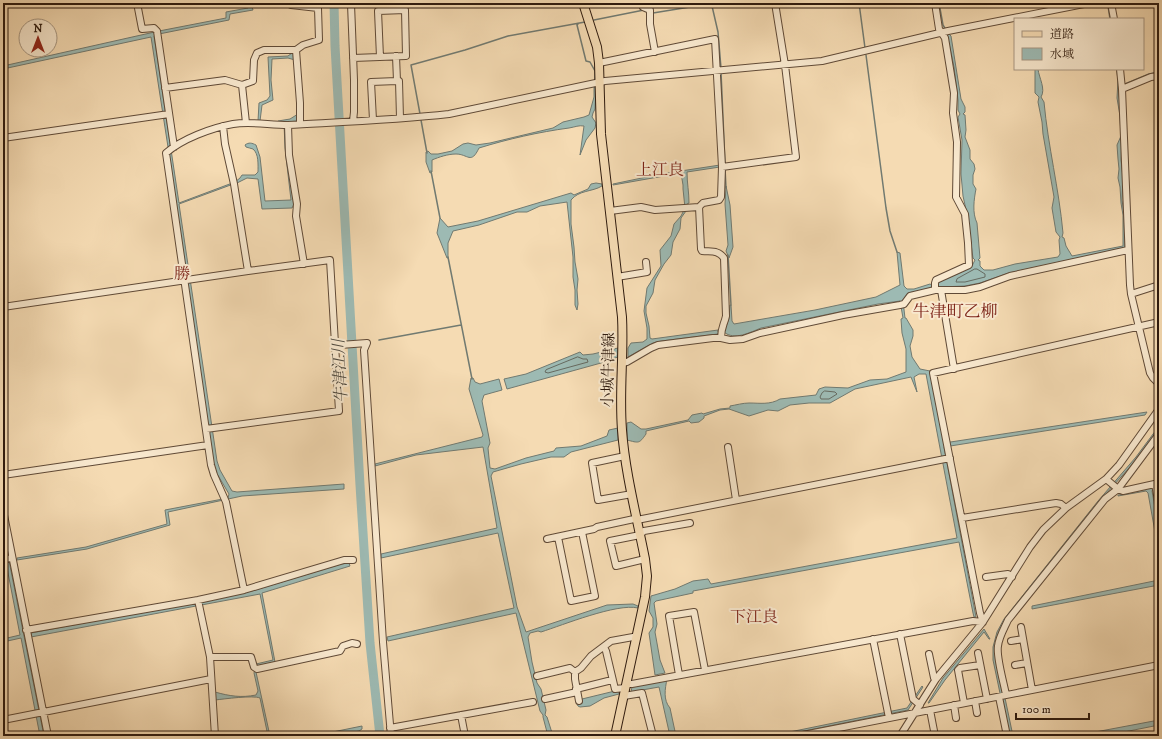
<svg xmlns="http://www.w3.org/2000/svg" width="1162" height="739" font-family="'IM FELL DW Pica','Noto Serif JP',serif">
	<rect width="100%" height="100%" fill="#f5dbb3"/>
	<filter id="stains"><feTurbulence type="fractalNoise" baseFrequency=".005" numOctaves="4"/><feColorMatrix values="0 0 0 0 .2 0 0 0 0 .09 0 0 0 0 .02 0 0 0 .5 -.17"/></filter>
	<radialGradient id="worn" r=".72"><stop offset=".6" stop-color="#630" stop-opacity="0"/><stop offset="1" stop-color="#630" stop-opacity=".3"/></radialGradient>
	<path fill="#9dbab3" stroke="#717a71" d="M247 3H251L253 10 230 14 229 20 159 34 154 36 179 203 235 182 240 178 242 175H255L258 172C258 165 259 154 253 149 251 148 248 148 246 147L245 145C249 142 252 143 256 145L260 157 265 201 291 200 285 148 284 123 278 122V121L290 119 298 114V120L297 121 287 122V148L294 204 292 208 262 209 258 179 247 178 237 183H236L179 204 217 461 220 470 232 491 237 492 344 484V489L242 496 168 512 170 525 87 549 17 560V558L86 547 167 524 165 510 228 498 229 494 216 472 213 463 168 147 151 37 3 69V66L159 31 226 18V12L248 8Z
		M948 33 951 36 961 99 965 107V112L963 114 965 115 966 130 965 137 970 150V159L974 164 975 169 973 175V184L976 189C974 199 972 213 977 223L980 258 978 260 980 261V266L984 270H993L1015 264 1058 257 1060 254 1059 240 1060 237 1056 232 1052 208 1054 197 1043 134 1042 122 1038 102 1039 97 1035 93V69H1038C1039 78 1046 89 1041 97L1044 102C1048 146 1059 189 1063 233L1062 237 1064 238 1066 246 1072 256 1123 246V215L1121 203 1120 187 1118 178 1119 169 1118 159 1117 145 1121 136 1120 116 1117 98 1118 79H1119V95L1121 112 1122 136 1121 160 1123 177 1122 200 1124 214 1125 248 1009 273 980 283 965 286 940 287 937 286 932 287 930 289 908 293 903 301 905 318H906L913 330V336L910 346 912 357 920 369 930 371 944 443 1147 412 1145 415 944 447 976 617H974L973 613 959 542 693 591V593L656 601 654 603 657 624 655 632 660 660 665 673 655 675 649 633 653 627V618L649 611 651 596 675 589 693 581 708 579 711 584 957 538 926 374H919L914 377 917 392 911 377 855 389 830 403H809L790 405 778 411 768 410 749 416 729 409 720 410 704 416V418L699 422 691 423 689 421 646 431V434C639 444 639 443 627 440V423L631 422 641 429H646L688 420 692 415 702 413 703 414 720 409 730 408V406C736 405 743 403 749 403 760 403 770 405 780 399L816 395 819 389 825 387 848 388 870 380 887 379 906 372V349L902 333 901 319 903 318 900 301 878 304 761 328C751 332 734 341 724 332L718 333V334L661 341 653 343 628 357V348L631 343 643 342 647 339V328L644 311 647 288 661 266 660 250 671 236 674 224 681 216 685 208 683 189V185L681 173 613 185V184L661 174 720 165V167L687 172C687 183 689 192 689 203L687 204 686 211 681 218 680 229 673 242 671 255 664 264 655 280 653 293 646 306V313L649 326 650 338 652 339 718 330V332L724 331 729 319 730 305H731L732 321 734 324 815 310 876 297 900 285 897 252 900 253 904 286 907 289H914L930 284 932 285 937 284 938 282 957 274 972 266 975 260 973 258 967 214 963 196 961 174 962 140 958 117 960 114 958 110V100L954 67 947 34Z
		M292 53 294 55 295 60 288 58 272 59 271 80 273 100 262 105 260 121H258L259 103 267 100 270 96 268 57 288 56Z
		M596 86 595 109 593 113 592 117 596 123 595 128 586 140 580 155 584 126C579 125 575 127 569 128 539 132 508 139 479 148 471 165 468 154 456 154 448 154 439 157 432 160V172L430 173 426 162V152L428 151 431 154H438L452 151 463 144 468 143 476 145 490 143 553 128 563 122 584 117 589 115 594 97V87Z
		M596 183 602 184V186C592 192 579 190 571 200V224L574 247 575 262 578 279 577 290 578 304 577 310 575 305V290L573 277V257L567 202 540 206 527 212H517L479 225 453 231 448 243V258H447L437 233 440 218 448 227 478 221 571 193 574 195 588 189 591 184Z
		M726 186 730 205 733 247 729 258 726 251 728 245 725 204Z
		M618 348V357L601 363 507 389 504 379 526 374 580 352 583 355 593 354Z
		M471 378H473L475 382 480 384 499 379 502 390 484 395 482 401 490 443 488 448 490 468 495 469 526 458 554 451 556 448 581 446 607 436 609 430 618 428V440L571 452 564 457H551L521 464 493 472 491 476 517 607 526 632 607 605 633 604 638 606V608C617 603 563 625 541 632L538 631 530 633 528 637 532 662 537 683 541 689 546 710 545 715 547 717 553 736H548L543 717V715L540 711 516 613 388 641 387 637 514 608 498 533 381 558V554L497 528 483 447 416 455 375 466V464L482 437 483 435 469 389Z
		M1159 426V430L1137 459 1098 503 1007 620 997 660 1013 736H1009L993 660V647L997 632 1004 619 1098 501 1136 457Z
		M1149 488H1152L1153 489 1152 491 1159 531V554L1148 493 1146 491 1118 496V495L1130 493Z
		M3 531 44 736H40L21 638 3 642V639L20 635 3 547Z
		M349 563 350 566 262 593 275 662 257 666 256 672 270 736H268L260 698C253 695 224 699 215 700V692C229 696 241 698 256 695L258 691 254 673 256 664 273 660 260 594 31 637V633L252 591 341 564Z
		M1159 580V585L1032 609V606Z
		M984 629 990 639H989L984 632 945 680 929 703H928L943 678Z
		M667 679C665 689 663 700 670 708L676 736H670L659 687 631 692 632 687Z
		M922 686 923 687 908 710 779 736H770L907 708Z
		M619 690V694L604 698 590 706 580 707 578 706 577 704 582 699Z
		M1159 720V725L1104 736H1074Z
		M362 726V729L359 731 333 736H313Z"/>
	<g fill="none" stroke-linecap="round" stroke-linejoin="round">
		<path stroke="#666a60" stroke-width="1" d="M975 269H977L985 274V277L965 282H956L957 279Z
			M578 357 583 359H587L588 362 548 373 545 372 546 370Z
			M825 391 835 392 837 394 829 399H821L820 397 822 393Z"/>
		<path stroke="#717a71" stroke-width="1.5" d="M713 3 712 6 718 32 721 68
			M859 3 865 48
			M939 3 943 25 946 30
			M1108 6 1110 19
			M653 13 696 6H712
			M594 20 644 10
			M578 24 577 25 586 61 590 62 595 71V81
			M866 55 886 208 890 231 897 252
			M1117 69 1118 79
			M721 72 725 164
			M1125 84 1149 74 1159 72
			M420 114 411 65 465 50 508 36 585 22
			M421 120 427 153
			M725 168 726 188
			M431 171 440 218
			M728 255 731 305
			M448 257 472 379
			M379 340 461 325"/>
		<path stroke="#9dbab3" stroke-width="9" d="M334 3 335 46 360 485 370 643 380 736"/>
		<g stroke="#604a37" stroke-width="8">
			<path id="minor" d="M137 3 142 29 154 28 157 31 174 147
				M291 3V5L318 8 319 40 303 45 296 50 300 103V124
				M935 3 939 29 945 38 954 93 953 113 957 142 956 197 965 214 968 243 969 265 936 280 935 283V290H965L980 287 1010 276 1128 250
				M1111 3 1114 19
				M351 4 354 80V112L353 121
				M643 7 650 10V24L655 52
				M396 56 397 81H399L400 118
				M353 58 406 56 405 10 378 11 380 57
				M599 63 715 39 722 167 721 197 719 200 703 203 699 207 655 210 641 207 610 211
				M1120 69 1122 89 1130 285 1131 294 1150 373 1153 378 1159 384
				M242 85 253 81 254 60 257 53 264 50H296
				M165 88 225 80 242 85 246 123
				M1122 89 1151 77 1159 76
				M373 120 371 82 397 81
				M288 125 289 155 297 204 296 216 304 264
				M223 126 225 144 234 184 248 271
				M3 138 169 114
				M722 167 796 157 785 65 775 3
				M617 277 647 272 646 262
				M941 290 954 369
				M1131 294 1159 285
				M3 307 248 271 330 260 339 411 206 429
				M721 338 730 340 743 339 760 333 843 315 900 305 904 304 910 296 935 290
				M340 345 367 343 364 350 383 642 391 736
				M622 363 627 362 651 348 658 345 713 338H721C721 327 724 325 726 316L724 258C718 250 712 252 702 251L701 249 699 207
				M728 447 736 500
				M625 456 592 463 598 500 632 494
				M3 475 208 445
				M1106 479 1118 489 1123 491 1159 483
				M1155 484 1159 506
				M3 510 48 736
				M962 518 1056 503 1061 504 1066 508
				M558 537 571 601 595 596 582 532
				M547 539 594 529 597 527 634 519 637 520 950 458
				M3 559 12 558
				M645 559 616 566 610 541 640 535 644 531 690 523
				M986 577 1008 574 1012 577
				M244 590 226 502 214 475 211 465 166 153C182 139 211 128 233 124 251 121 269 125 288 125 341 122 396 120 449 114L605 81 822 61 948 31 1089 3
				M198 600 210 657 215 736
				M1021 627 1032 690
				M26 630 198 600 244 590 344 560H353
				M900 634 913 699 920 705
				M873 639 889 718
				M1011 641 1023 639
				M604 647 606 651 615 689 625 688
				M978 653 987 699
				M929 654 934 678 936 679
				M210 657H251L254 667 257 669 340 651 343 646 352 643 357 644
				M1015 665 1027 663
				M575 672V679L579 701
				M679 675 669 616 694 612 705 670
				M537 676 570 668 575 672 581 668 591 656 611 641 633 637 636 638
				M626 684H632L973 621 983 622 980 613 933 373 1159 322
				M576 689 612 680
				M1006 695C1004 683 996 657 998 646 999 637 1004 629 1008 620L1105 499 1118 489 1159 434
				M624 696 642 693 653 736
				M999 697 1007 736
				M545 699 577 692
				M975 701 977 713
				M964 703 958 670 960 668 980 665
				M954 705 956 718
				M930 710 935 736
				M461 715 465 736
				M3 720 211 679
				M390 728 533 702
				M798 736 1159 665
				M900 736 936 679 983 622 1030 547 1043 530 1066 508 1106 479 1119 465 1159 409"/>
		</g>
		<g stroke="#2e1a0e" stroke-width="10">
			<path id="major" d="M583 3 597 47 599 63 601 134 622 317C624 354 619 392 622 430 625 472 637 518 645 559L647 576 645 597 615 736"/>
		</g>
		<use href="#minor" stroke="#f8e8ce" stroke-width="6"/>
		<use href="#major" stroke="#f5dbb3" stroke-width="8"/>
	</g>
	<g text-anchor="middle" stroke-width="4" stroke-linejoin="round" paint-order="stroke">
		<g font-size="15" fill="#2e1a0e" stroke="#f8e8ce">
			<text transform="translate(608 370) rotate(-89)" y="5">小城牛津線</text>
		</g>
		<g font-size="16" fill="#7a1f14" stroke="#f8e8ce">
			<text x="660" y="175">上江良</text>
			<text x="182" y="279">勝</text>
			<text x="754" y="622">下江良</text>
		</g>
		<g font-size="16" font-style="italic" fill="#4f4a40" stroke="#f8e8ce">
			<text transform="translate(339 371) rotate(-93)" y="6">牛津江川</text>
		</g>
		<g font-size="17" fill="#7a1f14" stroke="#f8e8ce">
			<text x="955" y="317">牛津町乙柳</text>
		</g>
	</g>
	<rect width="1162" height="739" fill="none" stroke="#f5dbb3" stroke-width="16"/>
	<rect x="4" y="4" width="1154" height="731" fill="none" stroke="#2e1a0e" stroke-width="2"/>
	<rect x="8" y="8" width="1146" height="723" fill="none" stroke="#2e1a0e"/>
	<rect x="1014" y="18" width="130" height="52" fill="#f8e8ce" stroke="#a79681"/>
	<rect x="1022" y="31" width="20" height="6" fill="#f5dbb3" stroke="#a79681"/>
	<text x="1050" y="38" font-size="12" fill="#2e1a0e">道路</text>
	<rect x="1022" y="48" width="20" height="12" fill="#9dbab3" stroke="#a79681"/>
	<text x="1050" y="58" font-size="12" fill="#2e1a0e">水域</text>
	<g transform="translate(38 38)"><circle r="19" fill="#f8e8ce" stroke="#a79681"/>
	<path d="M0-3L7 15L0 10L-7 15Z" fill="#8f2418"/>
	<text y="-6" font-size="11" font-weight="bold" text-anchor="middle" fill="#2e1a0e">N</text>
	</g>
	<path d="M1016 713v6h73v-6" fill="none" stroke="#2e1a0e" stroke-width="2"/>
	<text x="1022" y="713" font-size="12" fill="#2e1a0e" stroke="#f8e8ce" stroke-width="3" paint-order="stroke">100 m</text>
	<rect width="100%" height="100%" filter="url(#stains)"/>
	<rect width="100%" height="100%" fill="url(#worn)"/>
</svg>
